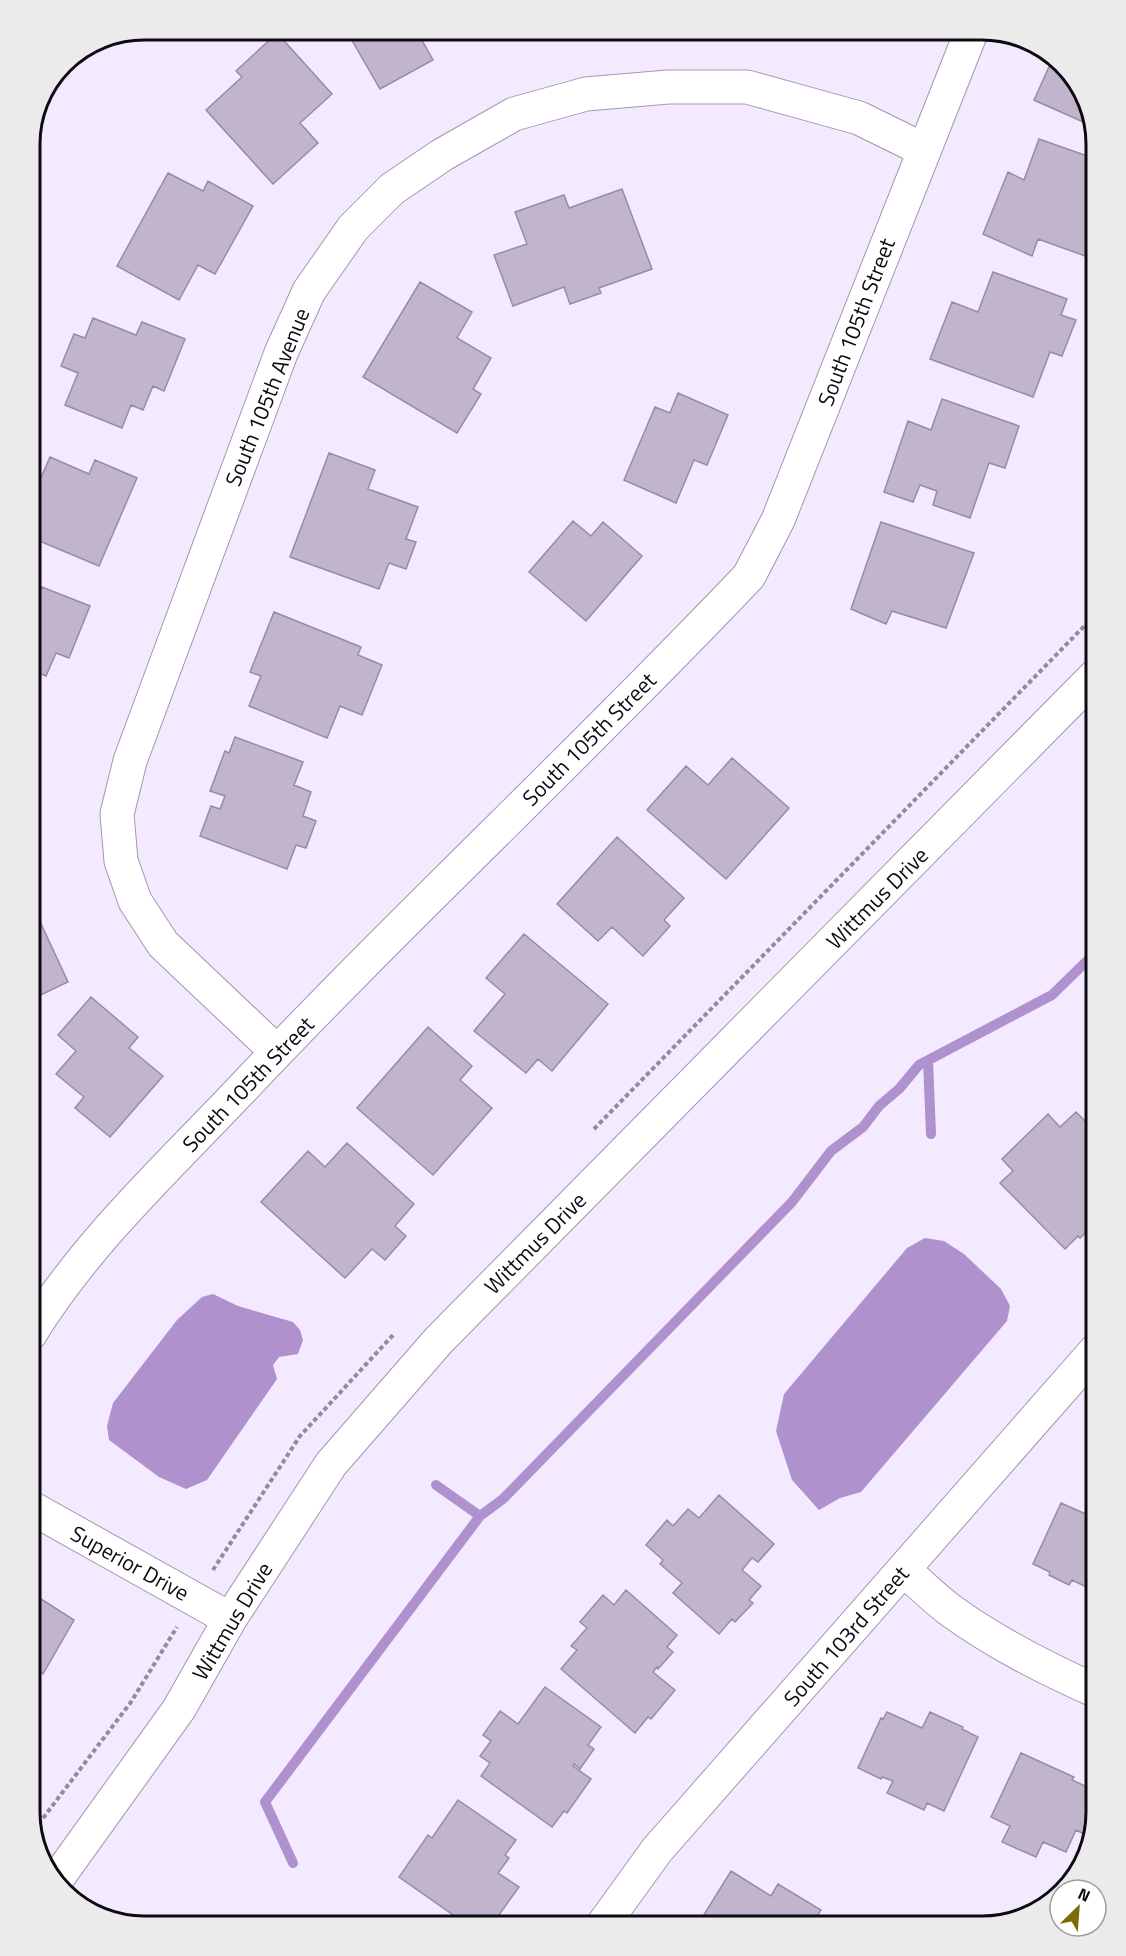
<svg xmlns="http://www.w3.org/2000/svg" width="1126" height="1956" font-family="'Titillium Web',sans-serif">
	<rect width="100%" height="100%" fill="#f3eaff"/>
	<path fill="#ae91cd" d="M925 1238 944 1241 964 1254 1001 1289 1010 1306 1007 1321 861 1492 840 1498 819 1510 792 1480 776 1431 784 1394 907 1248Z
		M213 1294 238 1306 293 1322 300 1330 303 1340 298 1354 279 1357 273 1365 277 1379 207 1480 186 1489 159 1477 109 1440 107 1426 113 1403 177 1320 202 1297Z"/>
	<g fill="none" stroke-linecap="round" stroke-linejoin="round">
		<path stroke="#ae91cd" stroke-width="10" d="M928 1061 931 1134
			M436 1485 480 1516 503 1499 792 1202 831 1151 863 1127 879 1106 899 1089 919 1065 1052 995 1096 952
			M293 1863 265 1802 480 1516"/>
	</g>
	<path fill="#c1b5ce" stroke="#978ca4" stroke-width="1.5" d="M346 30H427L419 35 433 60 380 89Z
		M277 33 332 94 300 123 318 143 273 184 206 110 242 77 236 71Z
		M76 56 59 80 57 78 64 63Z
		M1053 58 1084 94 1092 126 1034 100Z
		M1039 139 1096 159V238L1088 257 1038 239 1032 256 983 234 1008 172 1024 180Z
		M168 173 203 191 208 181 253 206 215 274 198 265 179 300 117 266Z
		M622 189 652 269 599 288 601 293 570 304 564 287 513 306 494 255 527 244 515 212 564 195 569 208Z
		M993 272 1067 299 1061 315 1076 320 1062 356 1050 352 1033 397 930 359 952 302 978 312Z
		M420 282 472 312 457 338 491 358 473 389 481 394 457 433 363 377Z
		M93 318 136 335 142 322 185 339 164 391 153 386 143 410 131 405 122 428 65 405 78 373 61 366 74 334 85 338Z
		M678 393 728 415 707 465 694 460 676 503 624 480 655 407 670 413Z
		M942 399 1019 426 1005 468 989 463 970 518 933 505 937 491 920 485 913 502 884 492 908 421 931 430Z
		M329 453 375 470 368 489 418 507 406 539 416 542 406 569 389 563 379 589 290 557Z
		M50 457 89 474 95 460 137 478 99 566 30 537V503Z
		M573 521 591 536 603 522 642 556 586 621 529 572Z
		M881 522 974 553 946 628 892 611 886 624 851 609Z
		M42 587 90 606 69 658 56 653 46 676 35 672 30 683V599L36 601Z
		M274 612 361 647 358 655 382 665 362 715 340 706 327 738 249 706 261 676 250 672Z
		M235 737 303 762 294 785 311 792 303 816 316 821 306 848 296 845 287 869 200 836 211 806 220 809 225 796 210 791 225 751 229 753Z
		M732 758 789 808 726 879 647 810 686 766 708 785Z
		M617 837 684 898 664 920 670 926 643 956 612 927 598 941 557 904Z
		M30 900 68 982 30 1000Z
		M524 934 608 1004 552 1071 538 1059 526 1073 474 1031 505 994 486 978Z
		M91 997 138 1037 129 1048 163 1076 110 1137 75 1108 84 1097 56 1074 76 1051 58 1035Z
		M428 1027 472 1066 460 1080 492 1108 433 1175 357 1108Z
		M1076 1112 1096 1132V1178L1086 1187 1096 1197V1223L1080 1238 1078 1236 1065 1249 1000 1183 1013 1171 1002 1159 1048 1114 1060 1127Z
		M347 1143 414 1204 395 1226 406 1236 385 1260 372 1249 345 1278 261 1202 308 1151 325 1167Z
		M719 1495 774 1544 758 1562 752 1558 742 1570 761 1586 749 1600 753 1603 735 1622 732 1619 719 1634 673 1593 682 1583 660 1564 663 1560 646 1545 667 1520 673 1526 688 1509 699 1518Z
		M1061 1503 1090 1516 1094 1508 1096 1509V1596L1093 1594 1095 1591 1072 1580 1069 1585 1049 1575 1050 1572 1033 1564Z
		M626 1590 677 1635 667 1647 673 1652 658 1669 657 1667 653 1672 675 1690 651 1719 648 1717 635 1733 561 1669 577 1650 571 1646 587 1628 580 1622 603 1595 614 1605Z
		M30 1592 74 1620 43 1674 30 1666Z
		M545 1687 601 1727 588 1745 594 1749 580 1769 574 1764 573 1766 591 1779 567 1813 564 1811 552 1827 481 1776 490 1763 480 1756 491 1741 483 1735 500 1711 518 1724Z
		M887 1712 922 1728 930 1712 963 1727 962 1729 978 1737 944 1811 927 1803 924 1810 887 1793 893 1781 882 1777 881 1779 858 1768 881 1718 883 1719Z
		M1021 1753 1074 1777 1072 1780 1096 1791V1808L1084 1834 1076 1830 1066 1852 1043 1842 1036 1857 1002 1842 1010 1826 991 1817Z
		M458 1800 516 1840 505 1855 509 1858 498 1873 519 1887 496 1919 494 1918 488 1926H469L399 1877 428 1835 432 1838Z
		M731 1871 771 1896 778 1884 821 1910 811 1926H697Z"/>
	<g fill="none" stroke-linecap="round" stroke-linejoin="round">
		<g stroke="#a297af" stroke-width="35">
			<path id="minor" d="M277 1052 163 944 135 901 121 861 117 814 130 761 281 353 309 291 353 228 392 189 442 155 514 114 586 94 668 87H747L859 118 924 150
				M30 1334C86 1243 166 1169 239 1092 405 916 583 751 749 576L778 520 972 30
				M30 1507 230 1619
				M904 1570C919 1583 934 1598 950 1610 995 1643 1045 1668 1096 1691
				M57 1879 179 1709 230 1619 331 1464 439 1340 1096 675
				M602 1926 657 1850 1096 1350"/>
		</g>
		<path stroke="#918b9a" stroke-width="4" stroke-dasharray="4.5 3" stroke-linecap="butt" d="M594 1129 1096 614
			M213 1570 300 1436 394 1334
			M34 1830 131 1702 177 1627"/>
		<use href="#minor" stroke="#fff" stroke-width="33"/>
	</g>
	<g text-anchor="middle" stroke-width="6" stroke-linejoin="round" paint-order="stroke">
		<g font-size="22" fill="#0e0a12" stroke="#fff">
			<text transform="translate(856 322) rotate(-69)" y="8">South 105th Street</text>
			<text transform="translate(267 397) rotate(-68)" y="8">South 105th Avenue</text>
			<text transform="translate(589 739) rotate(-45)" y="8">South 105th Street</text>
			<text transform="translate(877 898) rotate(-45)" y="8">Wittmus Drive</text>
			<text transform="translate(248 1084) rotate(-46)" y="8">South 105th Street</text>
			<text transform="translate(535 1243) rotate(-45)" y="8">Wittmus Drive</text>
			<text transform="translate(130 1563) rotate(29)" y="8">Superior Drive</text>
			<text transform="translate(232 1621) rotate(-59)" y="8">Wittmus Drive</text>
			<text transform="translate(846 1636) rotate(-49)" y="8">South 103rd Street</text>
		</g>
	</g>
	<path d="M0 0H1126V1956H0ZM144 40H982A104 104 0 0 1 1086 144V1812A104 104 0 0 1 982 1916H144A104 104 0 0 1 40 1812V144A104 104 0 0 1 144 40Z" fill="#ecebec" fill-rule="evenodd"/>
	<path fill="none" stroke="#0e0a12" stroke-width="3" d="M144 40H982A104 104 0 0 1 1086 144V1812A104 104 0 0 1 982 1916H144A104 104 0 0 1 40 1812V144A104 104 0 0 1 144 40Z"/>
	<g transform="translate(1078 1908) rotate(25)"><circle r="28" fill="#ffffff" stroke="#9f9da0" stroke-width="1.5"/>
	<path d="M0-4.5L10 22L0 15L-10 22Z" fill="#7f6b05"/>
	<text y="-9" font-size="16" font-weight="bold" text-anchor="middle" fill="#0e0a12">N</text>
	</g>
</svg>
